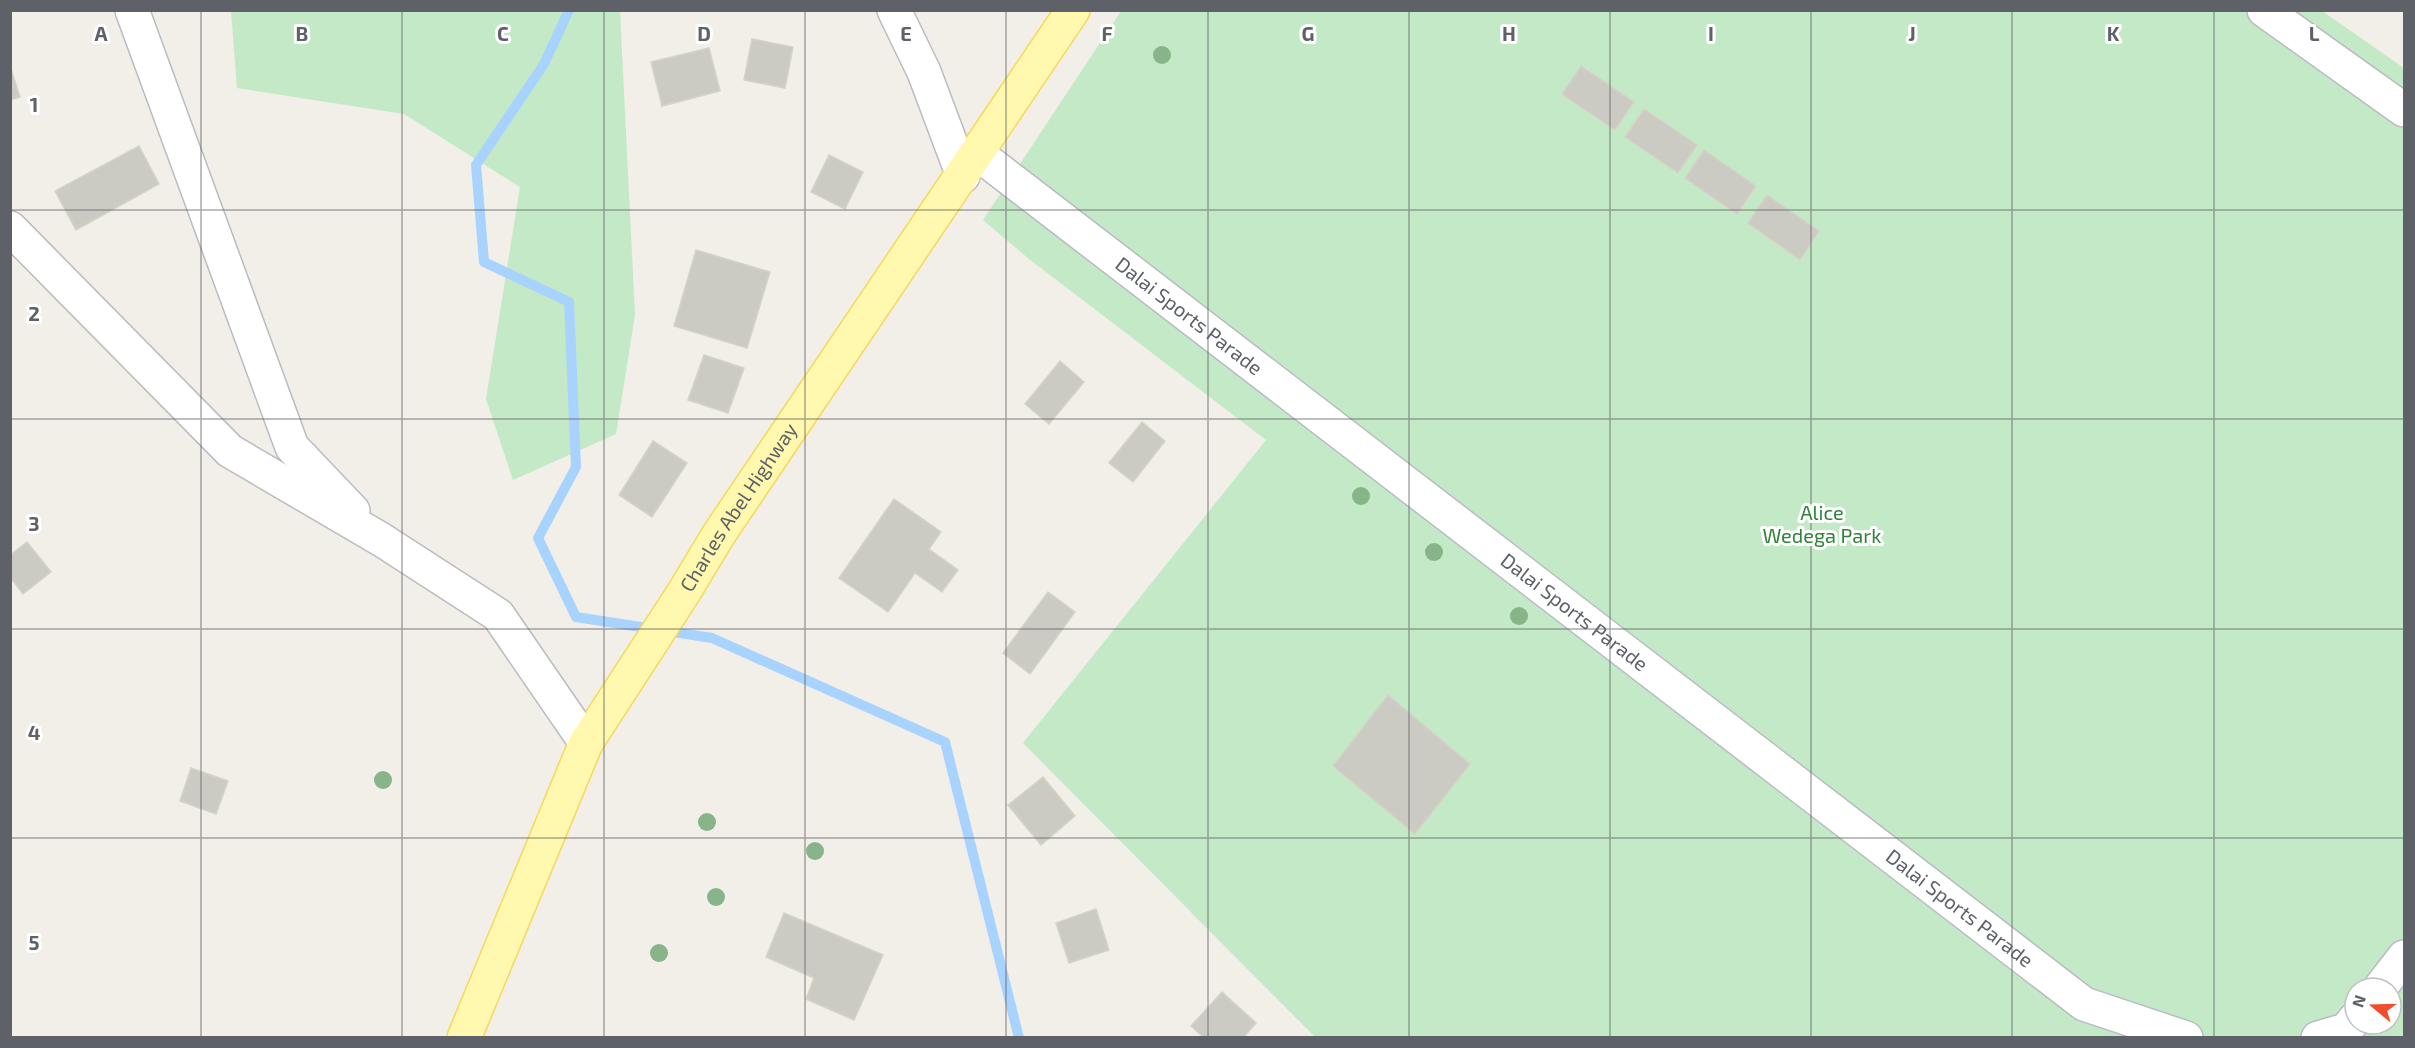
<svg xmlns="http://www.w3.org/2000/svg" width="2415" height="1048" font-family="'Exo 2',sans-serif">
	<rect width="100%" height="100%" fill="#f1efe7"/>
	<path fill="#c3e9c6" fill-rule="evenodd" d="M231 11H620L635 315 616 434 513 480 486 399 520 187 404 114 237 88Z
		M1121 11H2322L2404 68V1037H1315L1023 743 1266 440 1029 259 983 220ZM2355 988H2391V1024H2355Z"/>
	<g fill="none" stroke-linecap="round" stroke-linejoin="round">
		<path stroke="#a9d3ff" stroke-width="10" d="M569 10 544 64 476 165 484 262 569 302 576 467 538 538 576 617 712 638 945 742 1019 1038"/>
	</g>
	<path fill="#cccbc3" stroke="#d6d2c5" stroke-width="1.5" d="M752 39 793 47 785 88 744 80Z
		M709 48 720 91 662 106 651 62Z
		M10 66 20 97 10 100Z
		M1581 66 1634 102 1615 130 1562 94Z
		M1644 109 1697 145 1678 173 1625 137Z
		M139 146 159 184 76 230 55 191Z
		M1704 150 1756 186 1737 214 1685 178Z
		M829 155 863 172 845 209 811 192Z
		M1767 195 1819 231 1800 260 1748 223Z
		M696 250 770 272 747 348 674 326Z
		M704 355 744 368 728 413 688 400Z
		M1060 361 1084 382 1049 424 1025 404Z
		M1142 422 1165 441 1133 482 1109 463Z
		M653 441 687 463 652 517 619 495Z
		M894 499 941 532 929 549 958 570 942 592 915 573 888 612 839 578Z
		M27 542 51 572 23 594 10 577V555Z
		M1048 592 1075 612 1030 674 1003 653Z
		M1388 695 1470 764 1415 834 1333 766Z
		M191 768 228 781 216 814 180 801Z
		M1043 777 1075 816 1041 845 1008 805Z
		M1096 909 1109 950 1069 963 1056 923Z
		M784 913 883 955 854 1020 806 999 814 978 766 957Z
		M1222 992 1256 1023 1243 1038H1204L1191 1026Z"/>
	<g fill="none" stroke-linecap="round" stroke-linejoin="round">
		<g stroke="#b9bcc1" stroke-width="36">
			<g id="minor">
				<path d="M132 10 292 447 353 511"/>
				<path d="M894 10 924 72 963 176"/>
				<path d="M2264 10 2404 110"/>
				<path id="s1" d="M978 154 2084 1004 2186 1038"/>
				<path d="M10 228 230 451 382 540 498 615 586 743"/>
				<path d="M2380 988 2404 957"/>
				<path d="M2318 1038 2346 1030 2355 1019"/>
			</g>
		</g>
		<g stroke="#f7d85a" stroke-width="36">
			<g id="major">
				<path id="s2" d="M464 1038 586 743 684 592 719 534 1073 10"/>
			</g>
		</g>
		<use href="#minor" stroke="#fff" stroke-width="33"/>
		<use href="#major" stroke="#fff8ae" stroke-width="33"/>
	</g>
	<g fill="#87b488">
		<circle cx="1162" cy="55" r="9"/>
		<circle cx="1361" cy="496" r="9"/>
		<circle cx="1434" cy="552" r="9"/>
		<circle cx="1519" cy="616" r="9"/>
		<circle cx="383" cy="780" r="9"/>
		<circle cx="707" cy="822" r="9"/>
		<circle cx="815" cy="851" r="9"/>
		<circle cx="716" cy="897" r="9"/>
		<circle cx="659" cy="953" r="9"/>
	</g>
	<path fill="none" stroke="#5e6268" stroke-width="1.5" stroke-opacity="0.55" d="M201 10V1038M402 10V1038M604 10V1038M805 10V1038M1006 10V1038M1208 10V1038M1409 10V1038M1610 10V1038M1811 10V1038M2012 10V1038M2214 10V1038M10 210H2404M10 419H2404M10 629H2404M10 838H2404"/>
	<g text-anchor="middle" stroke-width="6" stroke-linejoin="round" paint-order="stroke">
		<g font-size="20" fill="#5e6268" stroke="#fff">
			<text dy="7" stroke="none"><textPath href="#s1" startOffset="266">Dalai Sports Parade</textPath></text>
			<text dy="7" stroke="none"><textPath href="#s2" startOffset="600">Charles Abel Highway</textPath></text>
			<text dy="7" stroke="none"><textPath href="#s1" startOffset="752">Dalai Sports Parade</textPath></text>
			<text dy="7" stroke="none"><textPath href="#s1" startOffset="1238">Dalai Sports Parade</textPath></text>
		</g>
		<g font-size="20" fill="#31833b" stroke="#fff">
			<text x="1822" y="520">Alice<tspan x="1822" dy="23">Wedega Park</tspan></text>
		</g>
	</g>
	<g font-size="20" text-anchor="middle" font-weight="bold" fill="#5e6268" stroke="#fff" stroke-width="6" stroke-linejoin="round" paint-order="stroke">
		<text x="101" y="41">A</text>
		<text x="302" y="41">B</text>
		<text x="503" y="41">C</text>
		<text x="704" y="41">D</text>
		<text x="906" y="41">E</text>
		<text x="1107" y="41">F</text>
		<text x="1308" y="41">G</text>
		<text x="1509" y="41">H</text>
		<text x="1711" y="41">I</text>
		<text x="1912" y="41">J</text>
		<text x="2113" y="41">K</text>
		<text x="2314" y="41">L</text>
		<text x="34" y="112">1</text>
		<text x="34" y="321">2</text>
		<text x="34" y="531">3</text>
		<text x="34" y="740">4</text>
		<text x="34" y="950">5</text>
	</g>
	<rect width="2415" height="1048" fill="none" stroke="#5e6268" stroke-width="24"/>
	<g transform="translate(2373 1006) rotate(289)"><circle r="28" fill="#ffffff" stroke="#bfc0c3" stroke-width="1.5"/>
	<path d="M0-4.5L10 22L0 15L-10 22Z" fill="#f04c2d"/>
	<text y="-9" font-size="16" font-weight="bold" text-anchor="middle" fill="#5e6268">N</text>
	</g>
</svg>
